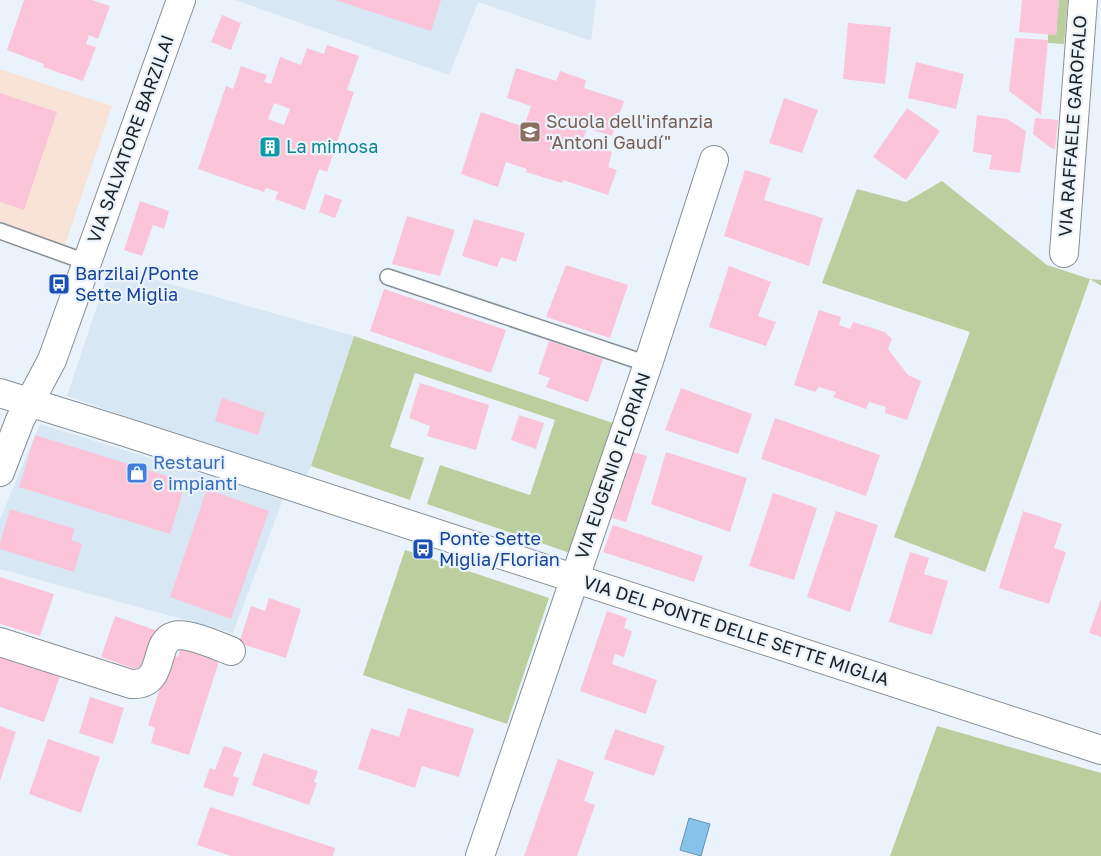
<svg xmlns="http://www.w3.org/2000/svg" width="1101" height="856" font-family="'Golos Text',sans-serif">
	<rect width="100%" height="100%" fill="#eaf3fb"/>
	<path fill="#f9e3d6" d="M0 69 112 106 65 245 0 223Z"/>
	<path fill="#d7e7f4" d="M235 0H596L591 41 478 2 449 75Z
		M110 267 354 336 311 466 305 478 67 396Z
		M40 424 283 499 233 633 0 569V519Z"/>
	<path fill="#bacf9d" d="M1059 0H1068L1064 44 1048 43V34L1056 35Z
		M942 181 1047 265 1090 279 1101 280V286L1090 279 985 572 894 537 970 332 822 283 857 189 906 202Z
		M354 336 619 425 576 555 427 504 440 465 530 495 555 420 415 373 390 447 424 458 410 500 311 466Z
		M405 550 549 598 507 724 363 675Z
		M937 726 1101 773V856H890Z"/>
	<path fill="#86c2ea" stroke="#6792af" d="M689 818 710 824 701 856 680 850Z"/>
	<path fill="#fbc4d9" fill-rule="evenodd" d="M24 0H92L110 6 98 39 89 35 86 44 96 47 83 81 43 67 44 64 7 50Z
		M335 0H441L431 31Z
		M1022 0H1059L1056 35 1019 32Z
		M222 15 241 23 231 50 211 42Z
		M848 23 891 27 885 84 843 79Z
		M1015 38 1048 40 1041 115 1009 91Z
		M327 45 359 56 347 90 354 92 327 172 319 169 305 210 275 199 278 192 266 188 264 192 198 169 226 86 233 89 241 66 267 75 264 82 271 84 280 57 301 65 307 48 324 54ZM274 103 290 109 284 125 268 119Z
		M916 62 964 74 956 109 908 98Z
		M516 68 556 81 560 71 586 80 584 88 624 101 612 136 587 128 582 142 612 152 608 167 617 170 608 195 563 180 562 183 526 172 527 169 506 162 498 187 461 174 481 112 524 127 531 106 507 98Z
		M0 93 57 112 24 210 0 202Z
		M784 98 818 110 802 153 769 143Z
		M907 108 940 131 906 180 873 157Z
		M977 115 1007 119 1026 131 1020 173 989 169 992 155 973 152Z
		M1035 118 1058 120 1055 149 1051 148 1033 134Z
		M745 170 771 178 764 200 823 218 809 266 724 236Z
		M325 194 342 200 335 218 319 212Z
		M140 201 169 211 164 229 153 225 142 256 124 250Z
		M407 216 455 230 440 276 392 264Z
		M474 219 525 233 516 262 501 257 497 267 462 256Z
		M566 265 628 285 610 338 546 317Z
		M729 266 771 282 758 316 776 322 766 346 709 327Z
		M384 289 506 330 491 373 370 331Z
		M819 310 841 317 839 325 850 329 853 322 885 332 892 339 888 349 908 375 921 381 907 420 885 413 886 407 869 402 866 409 833 397 836 392 819 387 815 392 794 385Z
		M549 341 603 359 588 402 546 387 550 378 538 374Z
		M420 383 489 405 476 450 427 436 430 426 409 418Z
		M681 388 752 414 738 454 665 430Z
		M222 398 265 413 258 435 215 421Z
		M519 415 544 423 536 449 511 440Z
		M775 418 880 455 866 496 761 459Z
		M35 435 186 482 170 534 19 487Z
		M633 452 647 456 626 522 612 518Z
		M666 452 747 478 730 532 651 504Z
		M207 489 269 511 231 619 170 597Z
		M773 493 817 508 794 580 749 566Z
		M10 509 75 529 71 540 82 544 74 572 0 549V543Z
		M836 511 878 525 850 612 807 597Z
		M1023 511 1062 524 1054 548 1066 552 1049 604 999 588Z
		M613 525 703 556 694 582 603 552Z
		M910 552 929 558 924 574 948 581 932 635 889 622Z
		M0 577 54 594 40 636 0 624Z
		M269 598 301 609 286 658 239 643 251 606 265 611Z
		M1101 599V637L1089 633Z
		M607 611 627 618 624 628 632 631 624 657 615 654 612 664 657 680 646 714 580 691Z
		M115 616 161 632 147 673 101 657Z
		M183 642 221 655 189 755 151 743 155 728 148 725 171 655 178 657Z
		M0 652 61 673 44 722 0 707Z
		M90 697 124 708 113 744 79 733Z
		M408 708 474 729 459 777 422 766 415 788 358 769 371 728 399 737Z
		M0 726 16 732 0 781Z
		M615 729 665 746 654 776 604 759Z
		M48 739 100 757 81 813 29 794Z
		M224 746 242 752 233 776 239 778 233 797 203 787 210 768 215 770Z
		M263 753 318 771 314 782 317 783 309 805 252 785Z
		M558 759 594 772 584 801 595 805 577 856H524Z
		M210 807 335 848 333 856H231L197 845Z"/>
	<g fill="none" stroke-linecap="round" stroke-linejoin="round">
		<g stroke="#868f96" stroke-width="18">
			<path id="lane" d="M0 231 86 262
				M388 277 648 364"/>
		</g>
		<g stroke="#868f96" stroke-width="30">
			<path id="street" d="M1064 253 1083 0
				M0 393 128 433 1101 750
				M0 472 20 420 52 360 181 0
				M0 642 131 684C167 686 152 642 174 636 188 632 218 646 231 651
				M480 856 648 364 714 160"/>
		</g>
		<use href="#lane" stroke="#fff" stroke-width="15"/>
		<use href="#street" stroke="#fff" stroke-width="28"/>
	</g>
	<defs>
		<g id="school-square" transform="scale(1.125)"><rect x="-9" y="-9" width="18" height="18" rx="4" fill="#8d6e63" stroke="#eaf3fb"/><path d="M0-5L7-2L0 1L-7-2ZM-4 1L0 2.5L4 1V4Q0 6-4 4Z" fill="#fff"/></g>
		<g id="building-square" transform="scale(1.125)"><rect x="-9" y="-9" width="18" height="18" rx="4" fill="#0f9aa8" stroke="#eaf3fb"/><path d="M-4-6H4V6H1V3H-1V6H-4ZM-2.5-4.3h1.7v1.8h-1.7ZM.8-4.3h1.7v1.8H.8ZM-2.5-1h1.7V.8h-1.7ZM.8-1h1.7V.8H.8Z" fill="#fff"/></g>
		<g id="bus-square" transform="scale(1.125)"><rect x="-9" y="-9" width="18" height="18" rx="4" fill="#1a4fb4" stroke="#eaf3fb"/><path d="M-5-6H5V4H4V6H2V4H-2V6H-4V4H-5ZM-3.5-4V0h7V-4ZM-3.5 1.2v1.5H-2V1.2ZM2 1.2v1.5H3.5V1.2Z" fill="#fff"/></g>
		<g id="shop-square" transform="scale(1.125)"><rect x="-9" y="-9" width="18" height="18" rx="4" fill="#3f7fe0" stroke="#eaf3fb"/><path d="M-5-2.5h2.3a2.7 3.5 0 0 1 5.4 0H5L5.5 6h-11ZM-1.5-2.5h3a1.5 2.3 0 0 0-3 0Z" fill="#fff"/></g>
	</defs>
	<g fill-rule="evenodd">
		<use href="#school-square" x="530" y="132"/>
		<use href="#building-square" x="270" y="147"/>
		<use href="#bus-square" x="59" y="284"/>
		<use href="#shop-square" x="137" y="473"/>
		<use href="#bus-square" x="423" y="549"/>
	</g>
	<g text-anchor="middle" stroke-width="4.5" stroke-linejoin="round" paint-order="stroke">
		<g font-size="18" fill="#785e54" stroke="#eaf3fb" text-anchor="start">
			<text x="546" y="128">Scuola dell'infanzia<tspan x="546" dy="21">"Antoni Gaudí"</tspan></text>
		</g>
		<g font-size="18" fill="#1e2225" stroke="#eaf3fb">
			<text transform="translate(1073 126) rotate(-86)" y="6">VIA RAFFAELE GAROFALO</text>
			<text transform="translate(131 139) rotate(-70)" y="6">VIA SALVATORE BARZILAI</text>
			<text transform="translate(613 466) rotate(-71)" y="6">VIA EUGENIO FLORIAN</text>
			<text transform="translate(736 631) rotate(18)" y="6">VIA DEL PONTE DELLE SETTE MIGLIA</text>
		</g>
		<g font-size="18" fill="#0d838f" stroke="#eaf3fb" text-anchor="start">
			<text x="286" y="153">La mimosa</text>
		</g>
		<g font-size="18" fill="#164399" stroke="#eaf3fb" text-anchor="start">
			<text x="75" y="280">Barzilai/Ponte<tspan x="75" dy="21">Sette Miglia</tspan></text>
			<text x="439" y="545">Ponte Sette<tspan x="439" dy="21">Miglia/Florian</tspan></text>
		</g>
		<g font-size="18" fill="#366cbe" stroke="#eaf3fb" text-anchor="start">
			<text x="153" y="469">Restauri<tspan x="153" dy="21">e impianti</tspan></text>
		</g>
	</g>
</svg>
